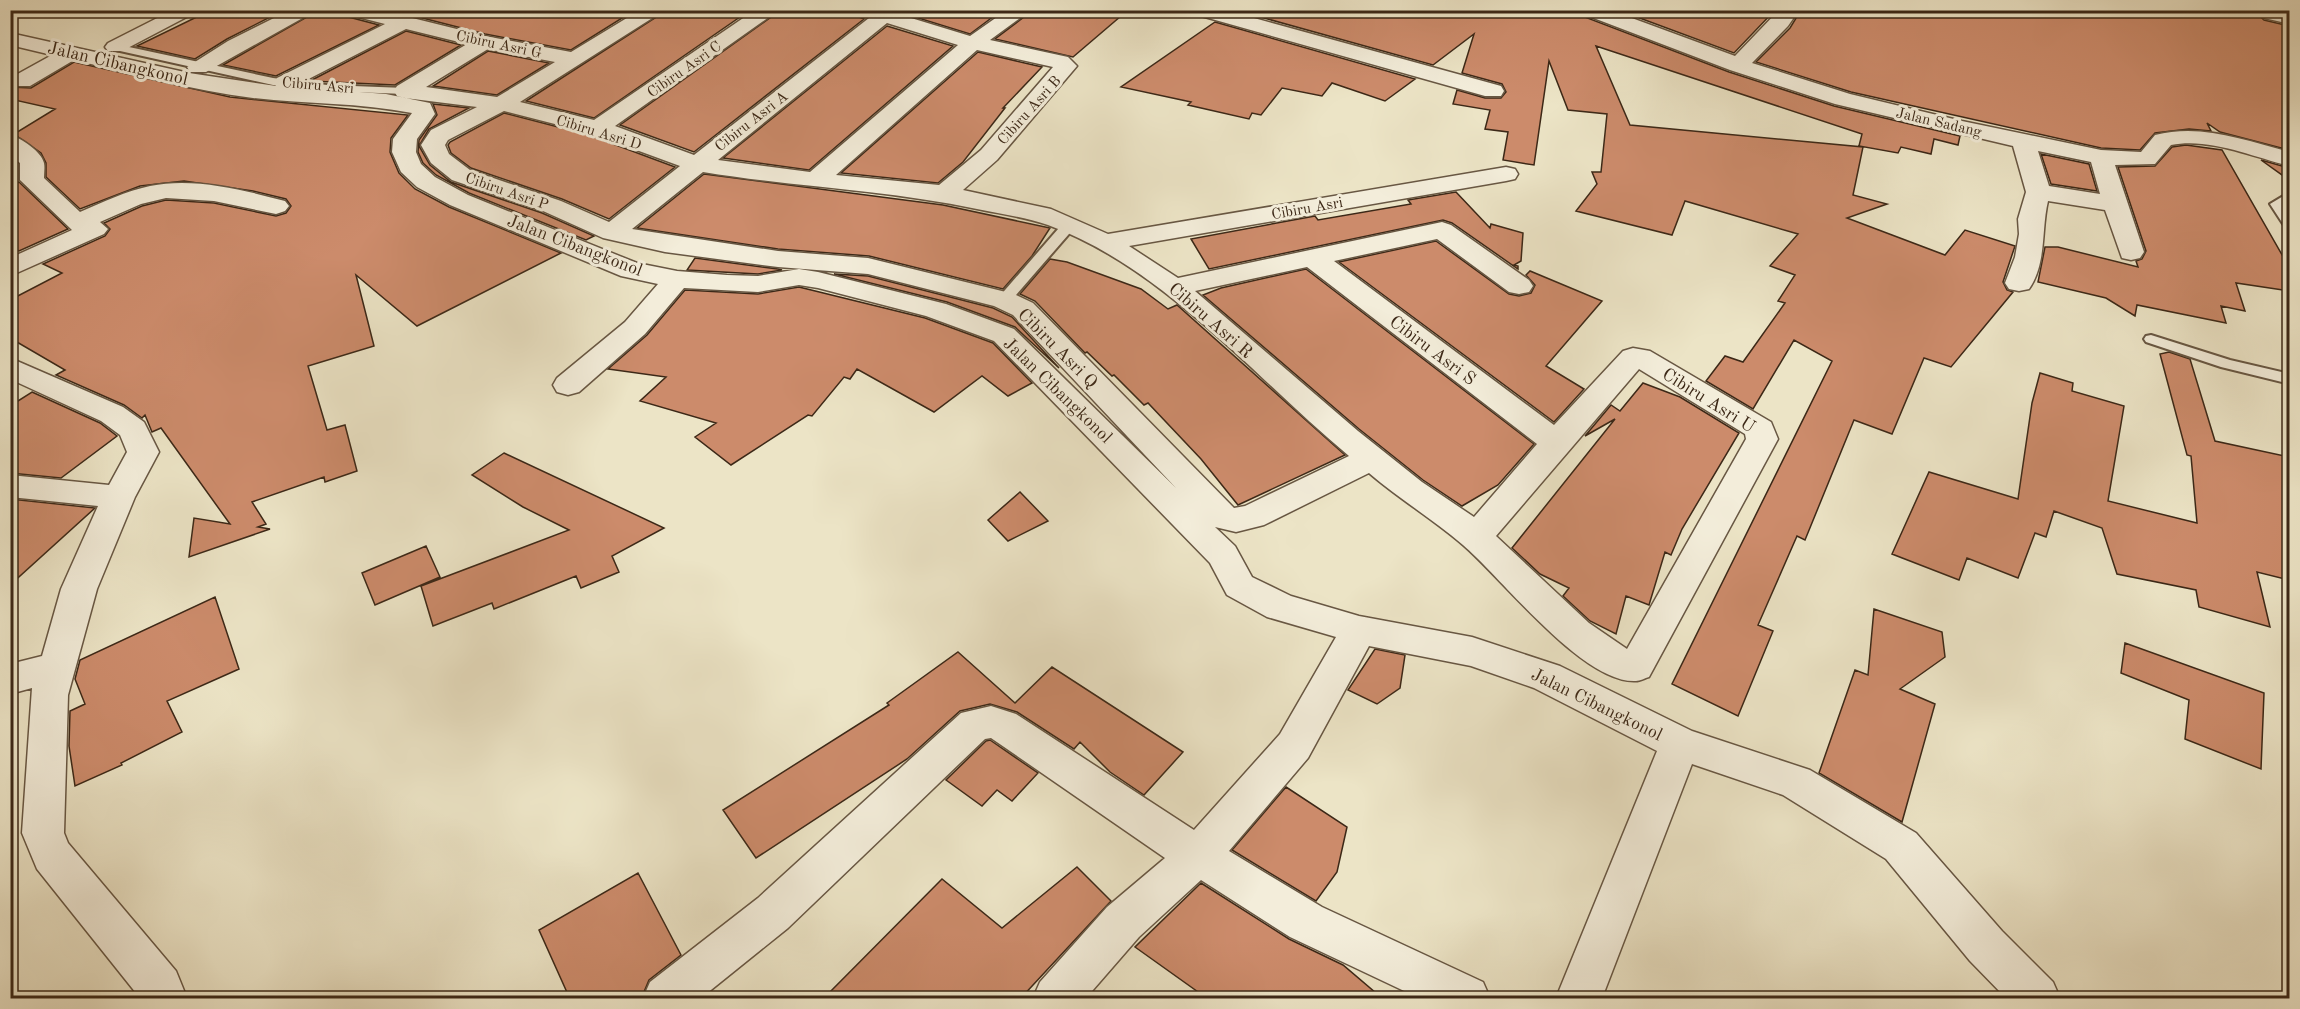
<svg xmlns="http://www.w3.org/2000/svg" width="2300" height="1009" font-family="'Old Standard TT',serif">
	<rect width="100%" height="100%" fill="#ece4c6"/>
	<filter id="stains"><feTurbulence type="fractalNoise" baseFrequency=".00333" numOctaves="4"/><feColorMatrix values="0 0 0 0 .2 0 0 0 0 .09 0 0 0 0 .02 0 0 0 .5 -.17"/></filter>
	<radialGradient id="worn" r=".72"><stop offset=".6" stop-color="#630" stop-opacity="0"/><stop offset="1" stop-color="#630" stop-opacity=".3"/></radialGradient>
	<path fill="#cc8b6b" stroke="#3c2817" stroke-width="1.5" d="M211 10H284L227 39 195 59 137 46Z
		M319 10H341L345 16 379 25 276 76 223 65Z
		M391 10H635L571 50 485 34Z
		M667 10H750L594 118 526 101Z
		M781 10H852L856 16 864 19 694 152 620 125Z
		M903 10H1002L970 34 902 13Z
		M1033 10H1128L1073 57 995 39Z
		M1578 10 1582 16 1729 72 1834 106 1960 136 1958 145 1934 139 1931 154 1901 147 1898 153 1859 146 1862 134 1596 46 1630 125 1863 147 1853 195 1887 204 1847 218 1945 255 1965 230 2015 246 2003 282 2007 290 2013 292 1951 367 1924 358 1892 434 1854 420 1805 540 1797 536 1758 625 1773 631 1738 716 1672 684 1832 361 1794 340 1753 409 1706 381 1725 356 1743 362 1785 303 1778 301 1795 275 1770 266 1798 234 1685 201 1672 235 1576 211 1597 184 1592 172H1601L1607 114 1568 110 1549 61 1534 165 1503 160 1508 132 1485 129 1490 110 1453 104 1457 90 1485 98H1501L1506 92 1502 84 1462 73 1474 34 1433 65 1239 11Z
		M1618 10H1775L1734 53Z
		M1801 10H2260L2259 15 2264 20 2289 26V150L2220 132 2207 123 2211 131 2189 129 2155 133 2140 150 2101 148 1851 92 1756 62 1790 28Z
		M1215 22 1415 79 1385 101 1332 83 1322 96 1282 88 1261 115 1252 113 1249 119 1188 105 1191 102 1121 87Z
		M887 26 953 46 809 170 723 158Z
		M406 31 461 45 395 85 310 81Z
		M488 51 549 63 497 95 433 86Z
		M978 52 1042 67 1003 108H1005L963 162 938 183 841 173Z
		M74 62 230 97 408 115 391 138 390 152 399 173 415 189 449 207 561 253 417 326 356 275 374 346 308 366 327 430 345 425 357 471 325 482 324 477 252 502 266 524 258 527 270 529 189 557 194 518 230 524 161 428 152 432 145 415 142 418 124 405 56 375 65 370 10 338V300L62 273 43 264 105 236 110 229 104 223 142 206 166 200 214 203 276 216 286 213 291 206 286 199 253 191 184 181 140 186 80 209 46 177V163L41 153 14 134 55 109 10 99V87L31 88Z
		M433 104 469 108 429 129 419 146 430 165 451 182 542 213 594 236 586 240 469 193 436 175 423 163 418 152 419 140 437 115Z
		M504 113 589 135 675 167 609 219 562 199 471 168 451 153 448 145 450 142Z
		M2186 145 2222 150 2289 267V291L2236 283 2245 311 2221 306 2226 323 2137 305 2135 316 2106 298 2038 282 2045 247H2058L2138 267 2136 261 2142 259 2146 251 2118 167 2155 166 2172 147Z
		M2041 154 2089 164 2097 191 2051 184Z
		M2261 160 2289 168V180Z
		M704 174 943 205 1050 228 1032 256 1003 289 869 256 778 249 637 228Z
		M19 182 68 229 19 251 10 247V187Z
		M1456 192 1490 228 1491 224 1523 233 1521 261 1514 265 1518 266V269L1452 223 1443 220 1209 269 1191 239 1315 216 1318 220 1411 204 1408 200Z
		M1436 241 1509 294 1519 296 1531 293 1535 285 1526 275 1530 271 1602 301 1546 366 1584 389 1554 422 1339 262Z
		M695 258 778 269 782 270 758 274 687 270Z
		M1050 259 1067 262 1141 289 1168 309 1177 305 1345 455 1238 505 1201 459 1148 403 1144 405 1114 375 1112 376 1087 352 1085 353 1035 301 1020 294Z
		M1306 269 1534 444 1498 485 1462 506 1423 480 1359 429 1203 295 1221 288Z
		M834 274 868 276 993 308 1012 317 1059 368 1015 327 947 302Z
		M799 287 925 318 993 343 1032 383 1008 396 982 376 934 412 857 369 850 379 844 377 812 416 808 415 731 465 695 437 716 423 640 401 666 377 608 369 647 335 685 290 758 294Z
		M2169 352 2190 359 2215 441 2289 457V580L2257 572 2270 627 2199 607 2196 590 2117 574 2102 528 2054 511 2046 537 2035 533 2018 578 1967 558 1959 580 1892 554 1929 472 2018 499 2032 403 2040 373 2073 383 2072 391 2124 406 2108 501 2197 523 2191 456 2187 455 2160 354Z
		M1643 383 1680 397 1739 433 1682 529 1671 555 1665 552 1649 605 1626 596 1616 634 1590 621 1563 596 1569 588 1540 574 1512 548 1615 419 1585 436 1611 405 1620 411Z
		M32 392 100 423 117 436 61 478 10 473V406Z
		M504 453 664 528 612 556 619 572 581 588 576 576 494 609 492 603 433 626 421 586 569 530 523 507 472 475Z
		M1020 492 1048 521 1008 541 988 520Z
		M10 499 95 508 10 585Z
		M426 546 440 577 375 605 362 573Z
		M215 597 239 669 167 701 182 732 121 763 122 765 75 786 69 746 70 711 85 704 75 679 80 660Z
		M1874 609 1942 632 1945 657 1900 689 1935 704 1902 822 1819 773 1855 670 1868 675Z
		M2125 643 2264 693 2261 769 2185 739 2189 700 2121 673Z
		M1375 649 1405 655 1400 688 1377 704 1348 690Z
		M958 652 1015 703 1052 667 1183 752 1144 795 1110 772 1080 742 1074 749 1017 712 990 704 960 711 907 759 756 858 723 810 889 705 887 703Z
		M990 740 1038 773 1012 801 997 790 982 806 946 780 986 741Z
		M1286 787 1347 827 1337 872 1316 901 1232 850Z
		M1077 867 1111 901 1020 999H823L942 879 1002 928Z
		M638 873 681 955 649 980 641 999H570L539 930Z
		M1201 883 1289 939 1343 965 1383 999H1208L1135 947Z"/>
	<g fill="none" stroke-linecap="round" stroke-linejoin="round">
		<g stroke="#685743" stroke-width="4">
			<path id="lane" d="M115 44 273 78 327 85 405 88 411 91 405 94 327 91 273 85 111 49V45Z
				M2290 192V201L2283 205 2290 214V228L2285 227 2270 204Z
				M1070 220 1076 224 1075 227 1009 303H999V297L1065 221Z
				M2151 335 2230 360 2290 374V384L2221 367 2146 342 2144 339 2146 336Z"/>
		</g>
		<g stroke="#685743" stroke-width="3">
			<path id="street" d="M173 10H200L122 51H108L105 47 108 43Z
				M290 10H317L206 72H190L187 67 228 41Z
				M343 10H380L485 36 571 52 640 10H665L520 102 594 120 755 10H779L615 126 694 155 869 18 857 14 854 10H901L898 14 970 36 1007 10H1031L990 40 1068 57 1077 66 997 160 963 190 1051 209 1108 234 1506 167 1515 169 1518 174 1515 179 1506 181 1129 246 1178 278 1442 222 1451 225 1529 280 1533 286 1529 292 1519 294 1509 292 1437 239 1334 261 1554 425 1623 351 1633 348 1650 351 1771 422 1778 439 1649 677C1645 678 1640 681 1636 681 1583 684 1502 578 1463 545 1433 519 1399 499 1369 473L1264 525 1236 532 1215 527 1235 546 1252 577 1291 596 1359 616 1472 637 1560 666 1692 731 1810 770 1916 833 2002 931 2053 982 2060 998H2006L1970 961 1886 859 1783 795 1692 764 1602 998H1556L1657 751 1534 688 1471 666 1369 646 1308 758 1229 851 1322 907 1483 982 1490 998H1419L1290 937 1201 880 1139 937 1086 998H1033L1040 982 1107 907 1165 858 991 738 985 739 788 928 701 998H643L650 982 758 898 961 713 991 706 1016 714 1194 830 1280 734 1336 637 1267 617 1227 595 1210 563 994 341 926 316 818 288 799 285 758 292 684 288 645 334 579 392 568 395 557 392 553 385 557 378 625 322 658 284 621 276 450 205 417 187 401 172 392 152 393 139 412 113C360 103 306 104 253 98 192 90 133 74 74 60L30 86H14L11 81 14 76 52 55 10 45V33L189 73 276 86 274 83 277 78 385 24 346 14ZM887 23 958 45 810 172 718 160ZM406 29 467 44 397 86 394 91 397 96 405 98 477 107 431 130 421 145 431 163 452 180 543 211 603 238 665 252 778 267 868 274 994 306 1013 315 1176 488 1014 329 946 304 818 272 799 269 758 276 727 275 677 271 637 263 468 195 435 177 421 164 416 152 417 139 435 114 430 103 386 94 293 87ZM488 49 555 62 497 97 426 87ZM977 50 1053 67 981 150 939 185 836 175ZM504 111 590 133 680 166 609 222 561 201 470 170 449 154 445 145 448 140ZM703 172C794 187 887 190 977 209 1001 214 1025 217 1048 225 1165 268 1255 378 1349 456L1245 506 1234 508 1033 303 1014 294 868 258 778 251 632 229ZM1307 267 1537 444 1474 517 1422 482 1358 431 1195 291ZM1639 369 1745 434 1746 439 1627 649 1589 623 1496 536Z
				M1191 10H1225L1501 86 1504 91 1501 96H1485L1194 14Z
				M1580 10H1610L1735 56 1779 10H1799L1788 26 1752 63 1850 94 1962 121 2101 150 2141 152 2155 135C2201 123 2244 140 2290 152V166C2253 157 2209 137 2171 145L2155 164 2115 165 2144 252 2140 258 2131 260 2122 258 2105 210 2048 201C2041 230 2047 263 2029 289L2019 291 2009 289 2005 283 2015 257 2019 234 2018 219 2026 192 2013 146 1835 104 1730 70 1583 14ZM2038 151 2091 162 2100 194 2049 186Z
				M2263 10 2290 12V24L2264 18 2261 14Z
				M10 135C21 138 42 152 44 163 45 168 44 173 44 178L80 212C103 202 126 191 150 186 194 177 243 190 285 201L289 206 285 211 276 214 214 201 166 198 141 204 100 222 108 229 104 234 10 276V258L72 230 20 180V163L10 155Z
				M10 358 123 407 144 422 159 452 135 497 97 589 68 695 64 833 68 843 176 971 187 998H140L37 869 22 833 32 688 10 694V664L42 656 61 589 98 506 10 497V475L109 485 127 452 120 435 101 421 10 379Z"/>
		</g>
		<use href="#lane" fill="#f3edda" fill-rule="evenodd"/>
		<use href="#street" fill="#f3edda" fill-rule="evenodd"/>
	</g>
	<g text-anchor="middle" stroke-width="6" stroke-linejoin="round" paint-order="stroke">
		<g font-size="15" fill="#3c2817" stroke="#f3edda">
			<text transform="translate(499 44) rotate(12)" y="5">Cibiru Asri G</text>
			<text transform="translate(684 69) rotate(-35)" y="5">Cibiru Asri C</text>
			<text transform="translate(318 85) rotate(5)" y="5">Cibiru Asri</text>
			<text transform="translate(1029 110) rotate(-48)" y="5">Cibiru Asri B</text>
			<text transform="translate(751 121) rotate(-38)" y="5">Cibiru Asri A</text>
			<text transform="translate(1939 122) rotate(13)" y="5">Jalan Sadang</text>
			<text transform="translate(599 132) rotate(17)" y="5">Cibiru Asri D</text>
			<text transform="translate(507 191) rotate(19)" y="5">Cibiru Asri P</text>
			<text transform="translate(1307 208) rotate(-10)" y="5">Cibiru Asri</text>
		</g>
		<g font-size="18" fill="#3c2817" stroke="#f3edda">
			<text transform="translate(118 63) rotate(13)" y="6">Jalan Cibangkonol</text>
			<text transform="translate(575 245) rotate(21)" y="6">Jalan Cibangkonol</text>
			<text transform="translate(1211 320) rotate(41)" y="6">Cibiru Asri R</text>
			<text transform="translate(1058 348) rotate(45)" y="6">Cibiru Asri Q</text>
			<text transform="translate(1433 350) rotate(37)" y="6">Cibiru Asri S</text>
			<text transform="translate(1058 390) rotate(44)" y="6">Jalan Cibangkonol</text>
			<text transform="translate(1709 400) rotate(32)" y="6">Cibiru Asri U</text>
			<text transform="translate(1597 704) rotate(26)" y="6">Jalan Cibangkonol</text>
		</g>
	</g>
	<rect width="2300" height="1009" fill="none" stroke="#ece4c6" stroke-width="36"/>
	<rect x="12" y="12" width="2276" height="985" fill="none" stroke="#3c2817" stroke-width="3"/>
	<rect x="18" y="18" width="2264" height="973" fill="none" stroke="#3c2817" stroke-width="1.5"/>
	<rect width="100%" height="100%" filter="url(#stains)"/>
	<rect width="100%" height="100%" fill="url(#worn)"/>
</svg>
